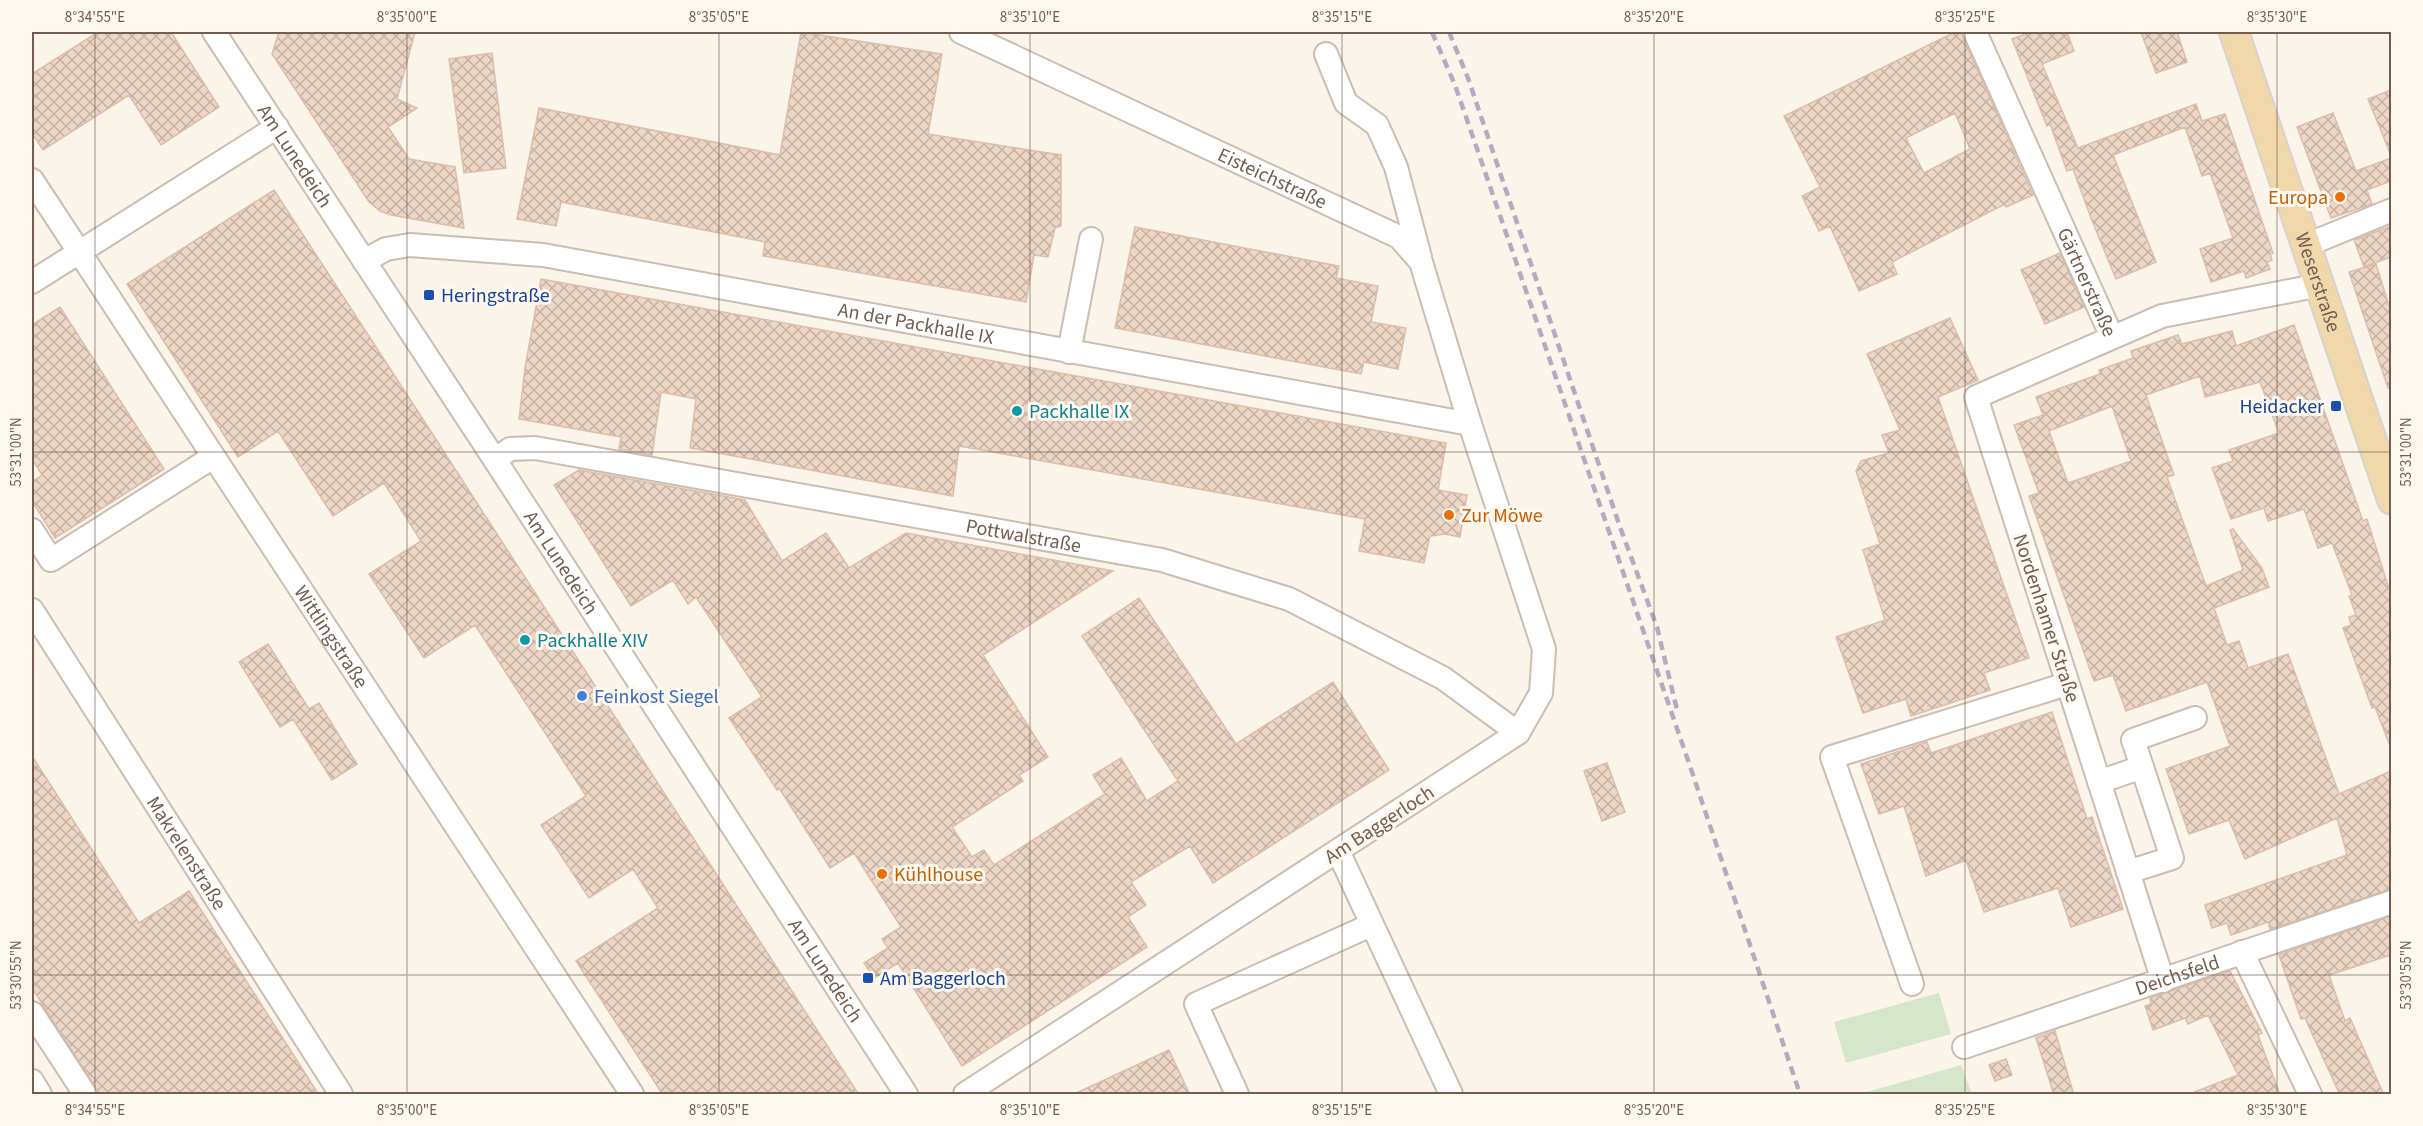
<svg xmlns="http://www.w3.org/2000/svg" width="2423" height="1126" font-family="'Source Sans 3',sans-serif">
	<defs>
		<pattern id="building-cross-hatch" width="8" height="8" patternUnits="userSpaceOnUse" patternTransform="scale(1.5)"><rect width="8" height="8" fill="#ecd6c5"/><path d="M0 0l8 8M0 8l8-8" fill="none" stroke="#c4b1a2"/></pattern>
	</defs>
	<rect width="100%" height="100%" fill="#faf4ea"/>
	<path fill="#d5e6ca" d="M1939 993 1951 1034 1846 1063 1834 1022Z
		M1961 1065 1972 1094H1860Z"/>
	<path fill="url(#building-cross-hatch)" stroke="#ddbda8" stroke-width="1.5" fill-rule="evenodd" d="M98 32H171L219 107 161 145 129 95 43 150 32 133V74Z
		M279 32H415L397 99 417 108 388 127 409 159 455 167 464 228 391 215 380 211 369 202 272 54Z
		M801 32 942 54 928 134 1061 155V226L1055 228 1048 257 1034 255 1026 302 763 256 765 242 561 202 556 226 517 219 539 108 780 155Z
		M1955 32H1960L1962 35 2033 195 2006 207 2005 204 1892 262 1897 274 1859 291 1830 226 1819 231 1802 196 1820 187 1784 116ZM1955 113 1970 149 1924 173 1906 138Z
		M2031 32H2067L2074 51 2042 64 2078 148 2196 104 2202 121 2225 114 2273 253 2270 254 2272 260 2267 262 2270 269 2246 278 2244 271 2211 282 2200 249 2233 238 2210 173 2202 176 2185 127 2113 155 2156 262 2116 279 2091 218 2073 169 2067 171 2050 124 2047 126 2012 39Z
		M2141 32H2177L2187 62 2156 73Z
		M492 53 506 168 464 173 449 59Z
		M2391 90V153H2390L2368 99Z
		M2333 113 2356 171 2391 158V181L2367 190 2372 204 2331 218 2297 127Z
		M274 190 428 427 859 1095H663L576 961 658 908 633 869 589 898 541 825 586 796 475 625 424 658 369 574 421 541 384 483 333 516 278 431 238 457 127 284Z
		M2391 226V257L2364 267 2354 240Z
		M1135 227 1339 266 1336 278 1378 286 1371 322 1406 328 1398 369 1364 362 1361 374 1115 328Z
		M2060 253 2084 307 2045 324 2021 270Z
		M2376 264 2391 312V387L2388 388 2349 272Z
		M541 279 1446 443 1438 490 1467 495 1460 537 1445 534 1430 536 1424 563 1359 551 1365 519 959 446 953 496 690 448 696 399 661 392 652 455 619 449 621 437 519 419 525 368Z
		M60 307 164 469 55 538 32 501V482L42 475 32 459V325Z
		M1950 318 1978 380 1938 397 2029 658 1984 673 1990 690 1911 716 1906 699 1863 713 1836 637 1885 620 1863 550 1880 544 1856 471 1861 461 1889 453 1882 435 1900 430 1867 354Z
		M2294 325 2363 521 2367 519 2391 595V746H2390L2375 707 2372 708 2343 628 2351 625 2349 617 2356 615 2349 596 2352 595 2332 543 2318 548 2304 509 2268 521 2264 508 2231 519 2212 468 2233 461 2229 450 2279 433 2260 382 2205 397 2200 376 2146 395 2174 475 2167 477 2206 586 2243 570 2230 530 2233 529 2262 568 2269 587 2214 608 2227 645 2239 641 2248 668 2288 654 2339 794 2391 771V889L2270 929 2268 922 2231 935 2227 923 2212 928 2205 905 2347 855 2337 818 2245 859 2229 820 2189 834 2166 769 2230 746 2207 682 2126 711 2113 675 2094 681 2029 496 2039 493 2014 425 2043 415 2036 397 2100 374 2099 370 2133 358 2131 351 2178 335 2182 344 2232 331 2236 346ZM2112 406 2131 461 2068 483 2049 431Z
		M579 470 745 500 782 561 826 533 849 568 906 533 1113 571 983 655 1048 757 1019 775 1023 781 952 827 972 857 984 850 994 865 1105 794 1093 775 1121 758 1147 801 1178 781 1082 636 1139 598 1236 744 1333 682 1389 770 1213 883 1190 846 1131 882 1146 905 1128 917 1147 947 962 1066 898 963 874 978 864 963 888 948 882 939 901 927 854 853 830 868 779 788 777 790 729 718 762 697 696 597 688 604 673 580 631 606 554 485Z
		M268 644 309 709 319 703 357 764 332 780 293 719 280 727 239 662Z
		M2052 712 2087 819 2092 817 2123 909 2071 927 2058 888 1984 912 1966 860 1926 876 1904 806 1879 814 1861 764 1927 742 1931 753Z
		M32 756 139 923 189 891 319 1095H100L32 988Z
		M1607 763 1625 812 1602 821 1584 771Z
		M2391 916V955L2329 975 2345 1021 2350 1018 2384 1095H2340L2305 1018 2301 1019 2279 955Z
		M2230 971 2262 1033 2258 1035 2280 1095H2192V1093L2238 1075 2208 1015 2188 1024 2185 1018 2153 1030 2145 1006 2151 1004 2150 998Z
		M2055 1031 2060 1048 2074 1095H2054L2036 1038Z
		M1169 1050 1190 1095H1072Z
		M2006 1059 2012 1075 1995 1081 1989 1065Z"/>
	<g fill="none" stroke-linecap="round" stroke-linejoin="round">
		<g stroke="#cbbdb1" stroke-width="26">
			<g id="minor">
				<path id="s1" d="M214 32 495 460 906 1094"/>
				<path id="s2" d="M961 32 1399 237 1421 262 1470 424 1544 649 1541 693 1518 733 965 1094"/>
				<path id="s3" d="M1975 32 2112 337"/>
				<path d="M1326 54 1346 103 1377 125 1396 167 1420 257"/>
				<path id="s4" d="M32 180 632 1094"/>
				<path d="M2307 245 2392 210"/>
				<path id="s5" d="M364 261 386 249 410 245 543 255 1470 424"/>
				<path d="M32 282 277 127"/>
				<path d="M1069 352 1091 239"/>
				<path id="s6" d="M495 460 510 449 535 448 1162 560 1289 599 1443 678 1518 733"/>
				<path d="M32 530 51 560 213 457"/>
				<path id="s7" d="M32 610 341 1094"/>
				<path d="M2142 767 2133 740 2195 718"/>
				<path d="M2099 782 2142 767 2172 858 2128 872"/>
				<path d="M1338 851 1451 1094"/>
				<path d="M2242 952 2310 1094"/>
				<path d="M2163 981 1976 397 2162 316 2320 285"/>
				<path d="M1912 984 1832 757 2067 684"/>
				<path d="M32 1013 85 1094"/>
				<path id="s8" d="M1964 1047 2392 902"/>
				<path d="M32 1081 40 1094"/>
				<path d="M1237 1094 1196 1004 1371 925"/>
			</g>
		</g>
		<g stroke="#d8d2ce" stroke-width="32">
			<g id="major">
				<path id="s9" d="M2234 32 2392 500"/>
			</g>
		</g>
		<use href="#minor" stroke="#fff" stroke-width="22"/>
		<use href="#major" stroke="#f0d8ab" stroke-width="28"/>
		<path stroke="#b8a9c3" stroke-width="4.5" stroke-dasharray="9 6" stroke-linecap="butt" d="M1432 32 1455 85 1692 772 1800 1094
			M1449 32 1468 78 1620 527 1657 627 1678 714"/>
	</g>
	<path fill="none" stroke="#725d50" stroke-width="1.5" stroke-opacity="0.45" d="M95 32V1094M407 32V1094M719 32V1094M1030 32V1094M1342 32V1094M1654 32V1094M1965 32V1094M2277 32V1094M32 452H2392M32 975H2392"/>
	<g fill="#e8710a" stroke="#fdf8f0" stroke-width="2">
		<circle cx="2340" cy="197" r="6"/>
		<circle cx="1449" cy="515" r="6"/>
		<circle cx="882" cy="874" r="6"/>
	</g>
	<g fill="#1a4fb4" stroke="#fdf8f0" stroke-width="2">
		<rect x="423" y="289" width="12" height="12" rx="3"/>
		<rect x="2330" y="400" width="12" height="12" rx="3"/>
		<rect x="862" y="972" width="12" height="12" rx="3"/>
	</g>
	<g fill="#0f9aa8" stroke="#fdf8f0" stroke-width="2">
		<circle cx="1017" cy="411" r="6"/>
		<circle cx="525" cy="640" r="6"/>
	</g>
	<circle fill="#3f7fe0" stroke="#fdf8f0" stroke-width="2" cx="582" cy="696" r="6"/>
	<g text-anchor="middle" stroke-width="6" stroke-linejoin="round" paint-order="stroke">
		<g font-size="20" fill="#725d50" stroke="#fdf8f0">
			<text dy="7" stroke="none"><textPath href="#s1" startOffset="148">Am Lunedeich</textPath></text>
			<text dy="7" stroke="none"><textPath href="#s2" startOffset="344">Eisteichstraße</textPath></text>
			<text dy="7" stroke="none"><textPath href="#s3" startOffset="274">Gärtnerstraße</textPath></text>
			<text dy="7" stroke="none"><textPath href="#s9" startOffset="264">Weserstraße</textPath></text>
			<text dy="7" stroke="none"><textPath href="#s5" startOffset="562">An der Packhalle IX</textPath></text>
			<text dy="7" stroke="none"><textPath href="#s6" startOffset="540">Pottwalstraße</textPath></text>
			<text dy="7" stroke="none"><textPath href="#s1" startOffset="634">Am Lunedeich</textPath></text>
			<text transform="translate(2047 618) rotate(72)" y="7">Nordenhamer Straße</text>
			<text dy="7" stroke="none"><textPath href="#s4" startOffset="546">Wittlingstraße</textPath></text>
			<text transform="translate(1379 824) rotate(-33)" y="7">Am Baggerloch</text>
			<text dy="7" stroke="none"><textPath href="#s7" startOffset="288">Makrelenstraße</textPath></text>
			<text dy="7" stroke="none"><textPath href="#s1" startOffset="1120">Am Lunedeich</textPath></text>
			<text dy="7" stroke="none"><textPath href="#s8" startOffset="225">Deichsfeld</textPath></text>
		</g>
		<g font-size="20" fill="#c56008" stroke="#fdf8f0" text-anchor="start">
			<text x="2328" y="204" text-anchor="end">Europa</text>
			<text x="1461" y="522">Zur Möwe</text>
			<text x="894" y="881">Kühlhouse</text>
		</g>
		<g font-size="20" fill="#164399" stroke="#fdf8f0" text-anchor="start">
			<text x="441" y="302">Heringstraße</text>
			<text x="2324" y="413" text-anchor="end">Heidacker</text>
			<text x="880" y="985">Am Baggerloch</text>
		</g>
		<g font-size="20" fill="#0d838f" stroke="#fdf8f0" text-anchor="start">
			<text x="1029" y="418">Packhalle IX</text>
			<text x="537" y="647">Packhalle XIV</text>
		</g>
		<g font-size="20" fill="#366cbe" stroke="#fdf8f0" text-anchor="start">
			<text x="594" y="703">Feinkost Siegel</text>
		</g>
	</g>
	<rect width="2423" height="1126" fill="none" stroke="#fdf8f0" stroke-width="66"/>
	<rect x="33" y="33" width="2357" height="1060" fill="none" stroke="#725d50" stroke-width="2"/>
	<g font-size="15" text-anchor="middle" fill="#725d50">
		<text x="95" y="22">8°34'55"E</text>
		<text x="407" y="22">8°35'00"E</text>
		<text x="719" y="22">8°35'05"E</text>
		<text x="1030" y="22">8°35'10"E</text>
		<text x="1342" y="22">8°35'15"E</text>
		<text x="1654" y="22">8°35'20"E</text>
		<text x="1965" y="22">8°35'25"E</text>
		<text x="2277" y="22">8°35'30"E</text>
		<text transform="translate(16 452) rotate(-90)" y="5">53°31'00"N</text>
		<text transform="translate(2406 452) rotate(-90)" y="5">53°31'00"N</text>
		<text transform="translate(16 975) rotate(-90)" y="5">53°30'55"N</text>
		<text transform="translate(2406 975) rotate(-90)" y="5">53°30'55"N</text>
		<text x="95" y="1115">8°34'55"E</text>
		<text x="407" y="1115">8°35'00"E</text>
		<text x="719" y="1115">8°35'05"E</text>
		<text x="1030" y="1115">8°35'10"E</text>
		<text x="1342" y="1115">8°35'15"E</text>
		<text x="1654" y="1115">8°35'20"E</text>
		<text x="1965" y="1115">8°35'25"E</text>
		<text x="2277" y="1115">8°35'30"E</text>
	</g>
</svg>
